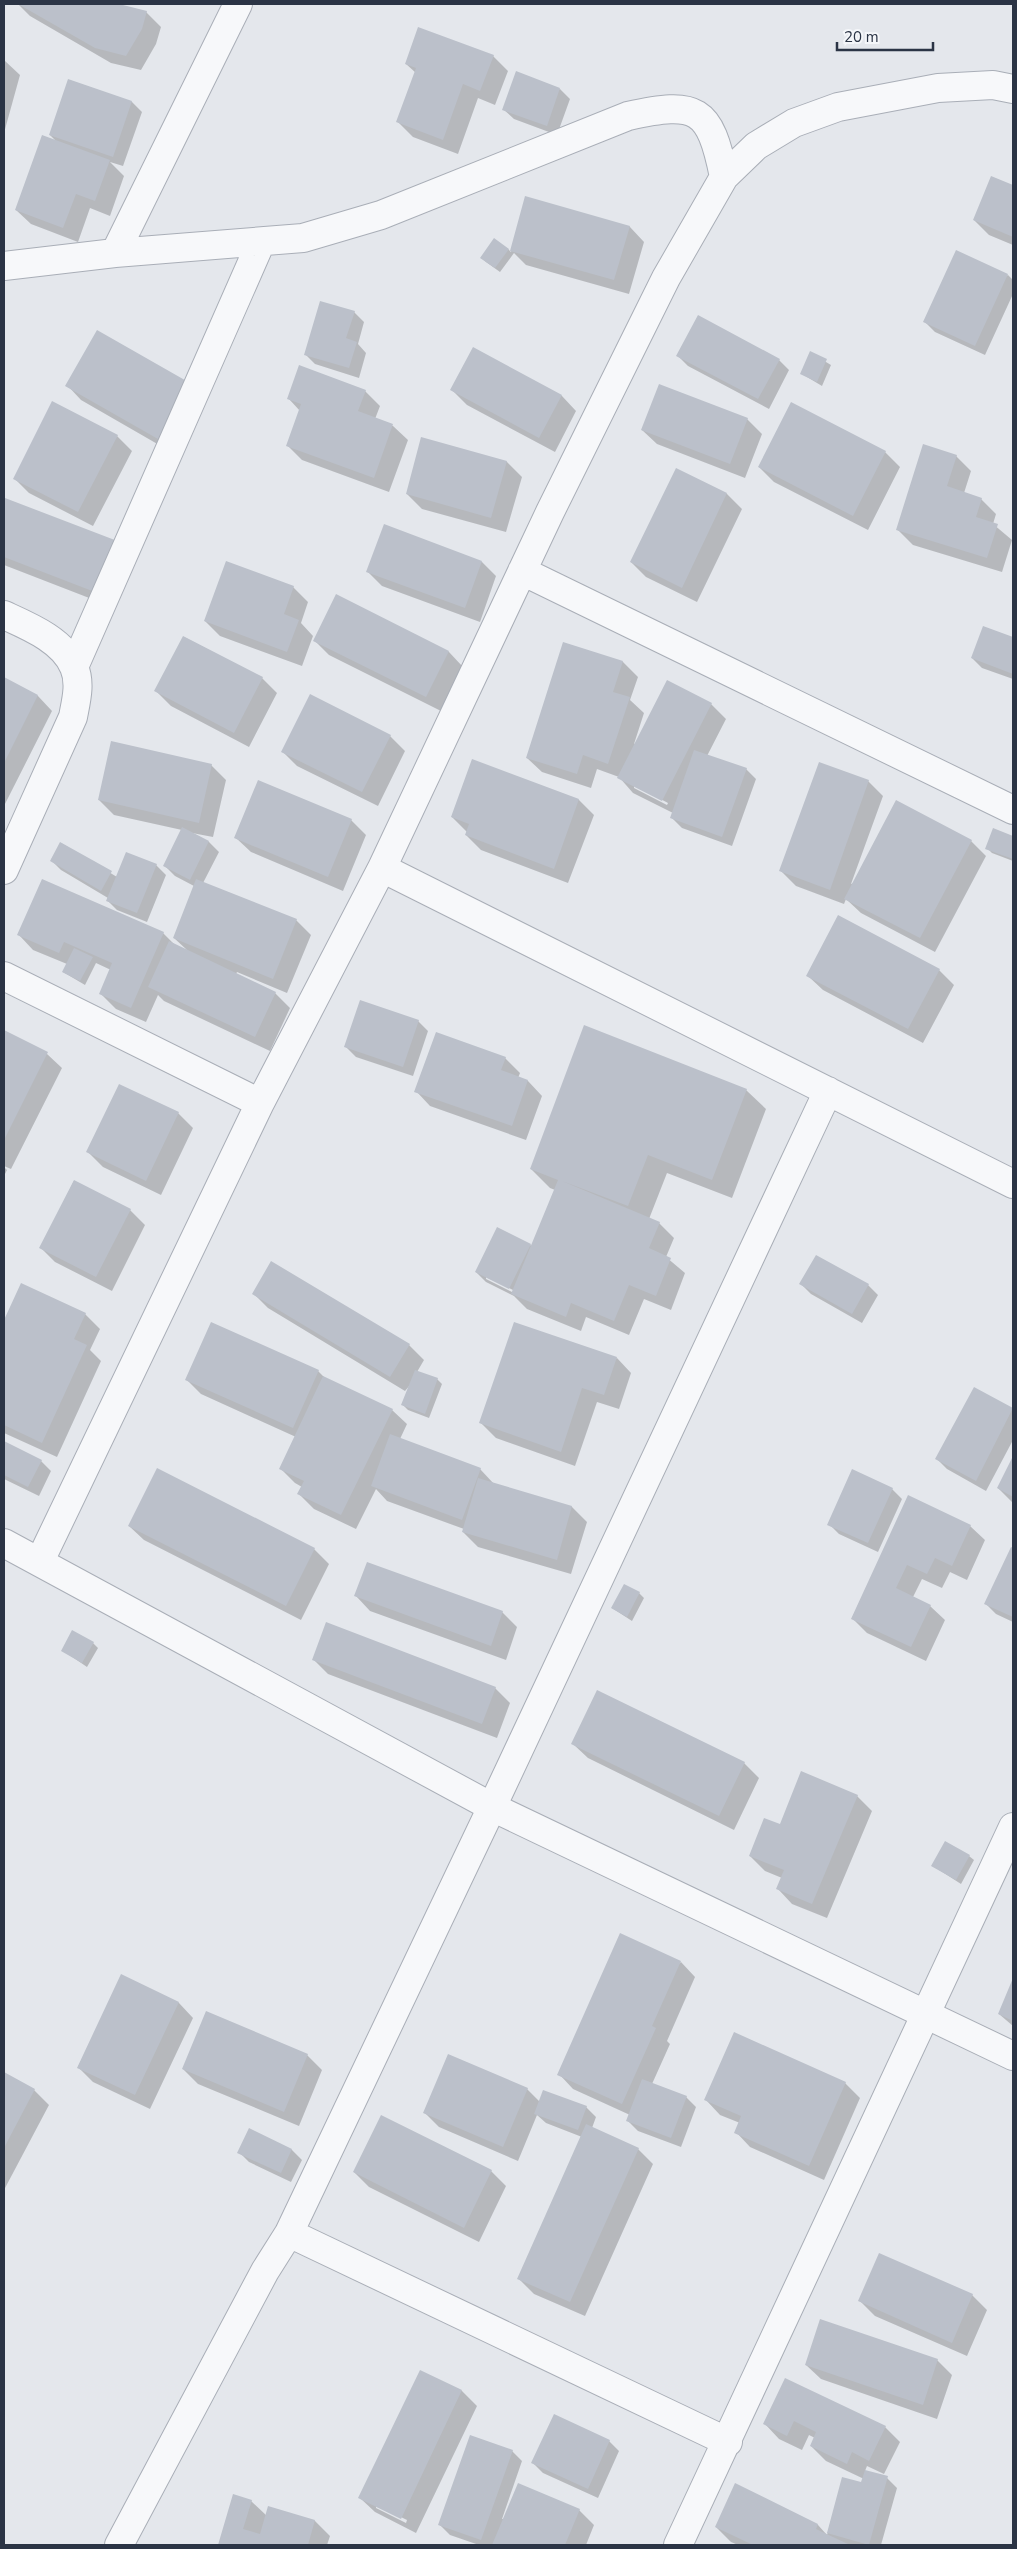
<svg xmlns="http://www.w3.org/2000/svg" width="1017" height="2549" font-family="'Nunito Sans',sans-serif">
	<rect width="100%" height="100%" fill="#e4e7ec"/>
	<path fill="#0003" fill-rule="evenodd" d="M18 4H114L146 12 161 27 156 44 141 70 111 63 30 16Z
		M493 56 508 71 495 105 478 98 458 154 413 137 398 122 416 73 406 64Z
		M4 60 20 75 4 133Z
		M69 80 132 102 142 112 123 166 110 162 124 176 110 216 90 208 78 242 31 224 16 210 57 142 50 135Z
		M560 89 570 99 557 135 514 119 503 109Z
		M992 177 1013 186V245L989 235 974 220Z
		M526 198 630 227 644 242 629 294 526 265 514 253 500 272 486 262 481 257 508 249 511 252Z
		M1008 275 1013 280V294L985 355 935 332 925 322Z
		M354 312 364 322 358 344 366 353 359 378 315 364 305 354Z
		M473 349 562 396 576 411 555 452 467 405 452 390Z
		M811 353 831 365 822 386 802 374Z
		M678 356 779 360 789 370 769 409 688 366Z
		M190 384 173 453 81 400 67 385Z
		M365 391 380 406 375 419 393 426 408 440 389 492 302 460 287 445 300 411 289 399Z
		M792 404 885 452 900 467 868 530 774 482 759 467Z
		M747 419 762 434 745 478 657 444 642 430Z
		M117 436 132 451 93 526 29 493 14 478Z
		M422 439 507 462 522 477 506 532 422 509 407 494Z
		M956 456 971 471 964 493 981 499 996 514 993 524 1012 540 1002 572 913 545 898 530Z
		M676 470 727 494 742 509 697 602 646 577 631 562Z
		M6 500 115 608 4 565V506Z
		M482 562 496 576 480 622 382 586 367 571Z
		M293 587 308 602 301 623 313 636 302 666 220 636 205 621Z
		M336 596 449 652 463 667 441 711 329 655 315 641Z
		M984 627 1013 638V679L982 668 972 658Z
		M184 637 262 678 277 693 249 747 171 706 156 691Z
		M564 643 623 662 638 677 630 700 644 713 634 744 711 704 726 719 707 756 746 769 756 779 732 846 682 828 672 818 673 813 633 793 619 777 597 769 591 788 542 772 527 758ZM634 785 668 803 667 805 634 788Z
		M4 679 38 696 52 711 5 804Z
		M390 736 405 751 378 806 297 766 282 751Z
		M473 761 579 800 594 815 568 883 481 850 466 835 467 832 452 817Z
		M211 765 226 780 213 837 192 833 209 842 219 852 203 883 296 920 311 935 287 993 237 972 236 974 275 993 290 1008 270 1051 164 1001 158 995 146 1022 116 1009 101 994 111 970 96 963 85 985 63 972 67 964 33 950 19 935 163 933 176 946 187 950 174 938 194 886 175 876 165 866 182 830 114 815 99 800Z
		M868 781 883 796 851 884 971 841 986 856 935 952 861 913 846 899 844 904 796 886 781 871Z
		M351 820 366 835 343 891 251 852 236 838Z
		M994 830 1013 837V861L992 853 987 848Z
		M61 843 117 877 156 865 166 875 147 922 117 910 107 900 108 898 61 870 51 860Z
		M939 970 954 985 923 1043 823 990 808 976Z
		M418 1021 428 1031 413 1076 356 1057 346 1047Z
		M4 1031 47 1054 62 1068 11 1169 4 1166Z
		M505 1058 520 1073 518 1078 528 1081 542 1096 526 1140 430 1106 416 1091Z
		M746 1090 766 1109 732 1198 667 1173 649 1219 659 1223 674 1238 666 1257 685 1273 671 1310 644 1299 629 1335 586 1317 581 1331 527 1309 514 1296 486 1282 476 1272 530 1245 532 1246 555 1190 550 1188 531 1169ZM486 1277 515 1291 514 1293 486 1279Z
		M178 1113 193 1128 161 1195 103 1167 88 1152Z
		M4 1167 7 1170 4 1176Z
		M74 1181 130 1210 145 1225 112 1291 55 1262 41 1248Z
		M801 1284 868 1285 878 1295 862 1323 811 1294Z
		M21 1285 85 1314 100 1329 90 1350 101 1361 57 1457 4 1433V1323Z
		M253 1293 409 1345 424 1360 417 1372 437 1379 442 1384 429 1418 408 1410 403 1405 410 1385 405 1391 268 1308Z
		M617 1358 631 1373 619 1409 597 1402 575 1466 496 1438 481 1423Z
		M318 1371 325 1378 392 1410 407 1424 400 1439 480 1469 495 1485 572 1507 587 1522 571 1574 478 1547 463 1532 464 1529 387 1501 376 1489 356 1529 314 1509 299 1494 302 1487 295 1483 281 1469 296 1437 201 1394 186 1379Z
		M975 1389 1013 1410V1440L986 1491 947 1469 937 1459Z
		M4 1443 41 1461 51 1471 39 1496 4 1479Z
		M1013 1459V1503L998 1488Z
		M892 1489 902 1499 878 1552 839 1534 829 1524Z
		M909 1497 970 1526 985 1540 967 1580 950 1572 942 1588 922 1579 913 1597 930 1606 945 1620 926 1661 867 1633 852 1618Z
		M129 1526 314 1549 329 1564 301 1620 144 1540Z
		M1012 1548 1013 1549V1622L996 1614 986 1604Z
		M639 1593 644 1598 632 1621 612 1608Z
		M356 1596 502 1612 517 1627 506 1660 370 1611Z
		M93 1643 98 1648 87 1667 62 1650Z
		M313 1659 495 1688 510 1703 497 1738 328 1674Z
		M573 1744 744 1763 759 1778 734 1830 588 1758Z
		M857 1796 872 1811 827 1918 792 1904 778 1889 782 1878 765 1871 750 1856 780 1826Z
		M969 1856 974 1860 961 1884 933 1866Z
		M681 1962 695 1977 667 2041 670 2044 652 2084 686 2097 696 2107 681 2147 638 2131 628 2121 630 2115 573 2089 559 2074Z
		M122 1976 179 2003 193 2018 150 2109 93 2082 78 2067Z
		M1013 1981V2026L999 2014Z
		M307 2055 322 2070 299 2126 198 2084 183 2069Z
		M4 2073 34 2090 49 2105 4 2190Z
		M845 2083 860 2098 824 2180 750 2147 736 2132 740 2123 720 2115 706 2100Z
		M527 2089 540 2102 586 2107 596 2117 592 2128 638 2149 653 2164 585 2316 534 2294 519 2279 582 2137 546 2123 537 2115 518 2161 439 2127 424 2112Z
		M249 2130 292 2150 302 2160 291 2182 249 2162 239 2152Z
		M491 2171 506 2186 479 2242 369 2187 354 2172Z
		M972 2295 987 2310 967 2356 875 2316 860 2301Z
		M937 2360 952 2375 937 2419 821 2379 806 2365Z
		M420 2372 462 2391 477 2406 416 2533 375 2512 360 2498ZM376 2505 407 2520 406 2523 376 2508Z
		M786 2380 885 2427 900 2442 884 2474 867 2466 865 2471 887 2478 897 2488 881 2545H738L731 2542 716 2527 736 2485 818 2525 827 2535 843 2478 862 2484 864 2479 826 2461 811 2446 815 2438 809 2435 802 2450 779 2439 765 2424Z
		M609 2441 619 2451 598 2498 543 2473 533 2463Z
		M512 2451 522 2461 502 2519 579 2510 594 2525 586 2545H479L450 2535 440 2525Z
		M234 2496 251 2501 267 2516 269 2508 315 2521 330 2536 327 2545H220Z"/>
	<path fill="#bbc0ca" d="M18 4H119L147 11 142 29 126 56 95 48Z
		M418 27 494 55 480 91 463 84 443 140 396 122 416 68 405 64Z
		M516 71 560 88 547 126 502 110Z
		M68 79 132 101 113 157 49 135Z
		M42 135 110 160 95 201 76 194 63 228 15 210Z
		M991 176 1013 185V237L973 220Z
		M525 196 630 226 614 280 510 251Z
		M494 238 509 249 495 268 480 258Z
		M956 250 1008 274 975 346 923 322Z
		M320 301 355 311 346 338 357 342 349 368 304 355Z
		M698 315 780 359 758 399 676 356Z
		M97 330 190 383 158 439 65 386Z
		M473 347 562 395 539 438 450 390Z
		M810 351 827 359 817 382 800 374Z
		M299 365 366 390 358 411 393 424 374 478 286 446 301 404 287 399Z
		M659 384 748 418 730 464 641 430Z
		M52 401 118 435 78 512 13 479Z
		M791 402 886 451 853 516 758 467Z
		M421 437 507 461 491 518 406 494Z
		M923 444 957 455 947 486 982 498 976 517 998 524 987 558 896 530Z
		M676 468 727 493 682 588 630 562Z
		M5 498 120 542 100 594 4 557Z
		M384 524 482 561 465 608 366 572Z
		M226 561 294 586 284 614 299 620 287 652 204 621Z
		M336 594 449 651 426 697 313 641Z
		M983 626 1013 637V674L971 658Z
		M183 636 263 677 234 733 154 691Z
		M563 642 623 661 613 692 630 697 608 764 583 755 577 774 526 758Z
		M4 677 38 695 4 763Z
		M667 680 712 703 662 801 617 778Z
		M310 694 391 735 362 792 281 752Z
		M111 741 212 764 199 823 98 800Z
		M694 750 747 768 722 837 670 818Z
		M472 759 579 799 554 869 465 835 469 824 451 817Z
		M819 762 869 780 830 890 779 871Z
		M258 780 352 819 328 877 234 838Z
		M896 800 972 840 920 938 844 899Z
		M182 827 209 841 190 880 163 866Z
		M993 828 1013 836V859L985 849Z
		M60 842 112 871 101 891 50 861Z
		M126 852 157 864 137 913 106 901Z
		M42 879 164 932 131 1008 99 994 112 963 64 942 59 953 17 935Z
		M196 879 297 919 273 979 173 938Z
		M838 915 940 969 908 1029 806 976Z
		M169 941 276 992 255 1037 148 987Z
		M74 948 93 957 80 981 62 972Z
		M360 1000 419 1020 403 1067 344 1047Z
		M584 1025 747 1089 712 1180 648 1155 628 1206 562 1181 660 1222 649 1248 671 1258 656 1296 629 1285 614 1321 571 1303 566 1317 511 1294 558 1180 530 1169Z
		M4 1030 48 1052 4 1140Z
		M436 1032 506 1057 501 1070 528 1080 512 1126 414 1092Z
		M119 1084 179 1112 146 1181 86 1152Z
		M74 1180 131 1209 96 1277 39 1248Z
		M497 1227 531 1244 509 1289 475 1272Z
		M816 1255 869 1284 852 1314 799 1284Z
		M271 1261 410 1344 390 1377 252 1294Z
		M21 1283 86 1313 74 1339 87 1345 42 1443 4 1425V1320Z
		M211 1322 319 1370 293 1428 185 1380Z
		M514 1322 617 1357 604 1395 582 1388 561 1452 479 1423Z
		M415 1370 438 1378 425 1414 401 1405Z
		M323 1376 393 1409 341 1515 297 1494 304 1481 279 1469Z
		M974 1387 1013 1408 976 1481 935 1459Z
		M390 1434 481 1468 462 1520 371 1486Z
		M4 1441 42 1460 28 1487 4 1475Z
		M1013 1456V1497L997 1488Z
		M157 1468 315 1548 286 1606 128 1526Z
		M852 1469 893 1488 868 1543 827 1525Z
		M478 1478 572 1506 557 1560 462 1532Z
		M908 1495 971 1525 952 1566 935 1558 927 1574 907 1565 896 1588 931 1605 911 1647 851 1619Z
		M1011 1547 1013 1548V1617L984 1604Z
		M367 1562 503 1611 491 1646 354 1596Z
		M624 1584 640 1592 627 1617 611 1608Z
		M326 1622 496 1687 482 1724 312 1660Z
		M72 1630 94 1642 82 1663 61 1651Z
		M597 1690 745 1762 719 1816 571 1744Z
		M801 1771 858 1795 812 1904 776 1889 784 1870 749 1856 764 1818 780 1824Z
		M945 1841 970 1855 956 1880 931 1866Z
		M620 1933 681 1961 652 2026 656 2028 622 2104 557 2075Z
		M121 1974 179 2002 135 2095 77 2068Z
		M1013 1978V2021L998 2014Z
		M206 2011 308 2054 284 2112 182 2069Z
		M734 2032 846 2082 809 2166 734 2133 741 2116 704 2100Z
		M448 2054 528 2088 503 2147 423 2113Z
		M4 2072 35 2089 4 2148Z
		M642 2079 687 2096 671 2138 626 2121Z
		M543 2090 587 2106 578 2130 534 2114Z
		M381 2115 492 2170 464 2228 353 2172Z
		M586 2124 639 2148 570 2302 517 2279Z
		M249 2128 292 2149 281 2173 237 2153Z
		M879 2253 973 2294 952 2343 858 2301Z
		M820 2319 938 2359 923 2405 805 2365Z
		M420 2370 462 2390 401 2519 358 2498Z
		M785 2378 886 2426 869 2461 852 2452 847 2464 810 2446 816 2432 794 2421 787 2436 763 2424Z
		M554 2414 610 2440 588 2489 531 2463Z
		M470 2435 513 2450 481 2540 438 2525Z
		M865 2470 888 2476 869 2545 827 2533 842 2477 861 2482Z
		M518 2483 580 2509 565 2545H492Z
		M735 2483 818 2524 816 2529 850 2545H753L715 2527Z
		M233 2494 252 2500 243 2529 260 2534 268 2506 315 2520 308 2545H218Z"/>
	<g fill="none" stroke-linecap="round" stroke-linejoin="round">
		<g stroke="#a9aeb7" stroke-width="30">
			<path id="minor" d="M115 253 238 4
				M4 266 115 253 303 238 381 215 628 116C697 101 710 107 724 177
				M522 571 1013 810
				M4 615C28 626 63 640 74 667 81 683 76 701 73 717L4 870
				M74 667 261 242
				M382 868 1013 1184
				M4 976 260 1103
				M40 1561 260 1103 382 868 550 512 666 278 724 177 756 146 794 123 838 107 938 88 993 85 1013 89
				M289 2233 728 2442
				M119 2545 265 2271 289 2233 492 1807 828 1091
				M678 2545 1013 1827"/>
		</g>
		<g stroke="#a9aeb7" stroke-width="30">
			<path id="tertiary" d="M4 1543 492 1807 1013 2056"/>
		</g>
		<use href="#minor" stroke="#f7f8fa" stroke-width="28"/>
		<use href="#tertiary" stroke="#f7f8fa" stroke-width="28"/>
	</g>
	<rect width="1017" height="2549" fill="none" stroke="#2b3445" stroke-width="10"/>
	<path d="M837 42v8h96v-8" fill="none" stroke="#2b3445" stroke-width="2.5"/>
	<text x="844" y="42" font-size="15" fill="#2b3445" stroke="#f4f6f9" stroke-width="4" paint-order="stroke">20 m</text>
</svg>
